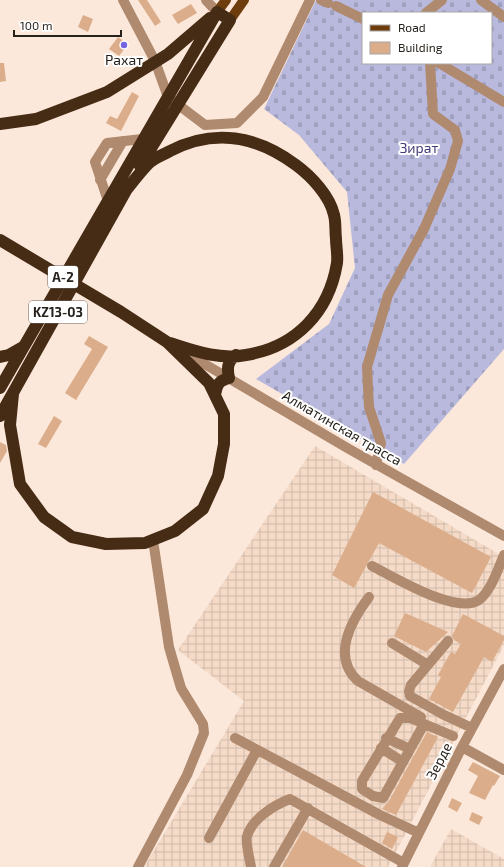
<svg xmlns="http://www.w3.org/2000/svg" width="504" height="867" font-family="'Exo 2',sans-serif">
	<defs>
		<pattern id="industrial-grid" width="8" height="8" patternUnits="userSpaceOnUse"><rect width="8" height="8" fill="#f4dac7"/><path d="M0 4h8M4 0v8" fill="none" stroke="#d1bbaa"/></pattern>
		<pattern id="cemetery-stones" width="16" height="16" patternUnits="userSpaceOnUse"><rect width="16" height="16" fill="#b9b9de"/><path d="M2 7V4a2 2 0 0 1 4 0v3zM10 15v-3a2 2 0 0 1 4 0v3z" fill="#9f9fbe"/></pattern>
	</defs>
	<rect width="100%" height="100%" fill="#fce8da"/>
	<path fill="url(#industrial-grid)" d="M315 446 504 557V645L388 867H144L244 701 178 650Z
		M451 829 504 859V867H430Z"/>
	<path fill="url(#cemetery-stones)" fill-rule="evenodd" d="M316 0H504V349L404 464 256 379 329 324 355 268 347 192 299 135 264 109ZM363 13H491V63H363Z"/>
	<path fill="#dbad8a" d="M138 0H147L161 22 155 26Z
		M191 4 197 13 178 24 172 15Z
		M83 15 93 19 88 32 78 27Z
		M118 37 128 44 119 56 109 49Z
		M0 63H4L6 81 0 82Z
		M132 92 139 96 121 131 106 123 110 116 117 119Z
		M89 336 108 347 76 400 65 393 92 349 84 344Z
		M54 416 62 421 46 448 38 444Z
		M0 442 6 445 7 451 0 463Z
		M373 492 491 557 472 593 379 543 354 588 332 575Z
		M405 613 448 632 426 652 394 636Z
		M463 614 504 636V640L492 662 484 657 453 712 429 699 441 677 438 675 451 652 455 654 461 644 454 640 452 636Z
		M427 732 438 737 396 815 382 809 389 801Z
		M473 762 500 776 494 786 493 785 485 800 469 793 478 776 468 770Z
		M452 798 462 803 457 812 448 807Z
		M472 812 483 817 479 825 469 820Z
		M303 830 366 867H282Z
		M387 832 398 837 392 849 382 843Z"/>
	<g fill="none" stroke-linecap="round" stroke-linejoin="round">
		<path stroke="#af8a6f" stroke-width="10" d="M123 0 155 61 168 97 205 125 237 123 263 97 310 0
			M206 0 217 12
			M321 0 328 3
			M481 0 504 17
			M336 6 363 19
			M426 13 442 0
			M439 63 504 102
			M100 180 123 141
			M108 201 95 162 107 143 142 139
			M179 349 349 449 504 536
			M376 465 381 443 369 407 367 367 388 295 424 229 450 169 458 141 455 130 433 114 430 63
			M372 566C394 577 456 615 479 600 491 591 498 569 504 555
			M369 597C351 621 331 656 358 681L421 717
			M448 641 411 685 409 691 410 696 442 714 472 728
			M392 643 428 665
			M424 724 383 798 373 796 362 789V781L400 718H410L453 736
			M235 738 380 815 419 833
			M386 738 410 749
			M462 747 504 770
			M381 748 403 762
			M209 838 257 750
			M138 867 187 775 204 733 203 724 181 688 169 647 153 540
			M251 867C250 860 245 842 247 836 252 819 274 805 290 799L404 863
			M274 867 308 808
			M402 867 462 747 504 669"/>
		<path stroke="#6e3d0d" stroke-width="10" d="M217 12 226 0
			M230 20 244 0"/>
		<path stroke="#462b15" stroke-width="12" d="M0 124 36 119 107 92 168 54 210 18
			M140 166 230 20 217 12
			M124 193C132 183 140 172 149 163 154 158 163 155 170 151 214 128 257 136 296 165 311 176 330 196 334 215 336 222 335 231 336 239 336 246 338 255 337 263 329 312 296 347 246 355 219 360 195 351 170 343
			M0 240 121 312 167 342 209 383 224 414V444L218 476 203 509 175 531 145 543 106 544 72 537 44 517 20 484 10 425 13 394
			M0 357 9 355 23 347
			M0 388 217 12
			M215 395C217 385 218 381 229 378 227 368 227 362 236 355
			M0 416 128 187"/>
	</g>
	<circle fill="#7464df" stroke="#fff" stroke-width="1.5" cx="124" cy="45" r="4"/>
	<g text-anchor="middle" stroke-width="4" stroke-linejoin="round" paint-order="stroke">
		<g fill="#fff" stroke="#68645f" stroke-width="1">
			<rect x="48" y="266" width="30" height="22" rx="3"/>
			<rect x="29" y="301" width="58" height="22" rx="3"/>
		</g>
		<g font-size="13" font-weight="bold" fill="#27211b">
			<text x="63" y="282">A-2</text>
			<text x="58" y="317">KZ13-03</text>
		</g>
		<g font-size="14" fill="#27211b" stroke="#fff">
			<text x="124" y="65">Рахат</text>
		</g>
		<g font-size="14" fill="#413a78" stroke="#fff">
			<text x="419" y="153">Зират</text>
		</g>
		<g font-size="14" fill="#27211b" stroke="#fff">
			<text transform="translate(342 428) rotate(30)" y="5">Алматинская трасса</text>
			<text transform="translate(439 761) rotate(-63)" y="5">Зерде</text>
		</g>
	</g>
	<rect x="362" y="12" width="130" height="52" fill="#ffffff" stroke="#a9a6a4"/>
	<rect x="370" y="25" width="20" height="6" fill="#6e3d0d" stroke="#a9a6a4"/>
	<text x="398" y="32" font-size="12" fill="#27211b">Road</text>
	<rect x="370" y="42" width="20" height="12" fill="#dbad8a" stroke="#a9a6a4"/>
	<text x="398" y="52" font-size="12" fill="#27211b">Building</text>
	<path d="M14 30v6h107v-6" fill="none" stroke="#27211b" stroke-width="2"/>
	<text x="20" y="30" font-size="12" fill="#27211b" stroke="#ffffff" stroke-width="3" paint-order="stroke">100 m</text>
</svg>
